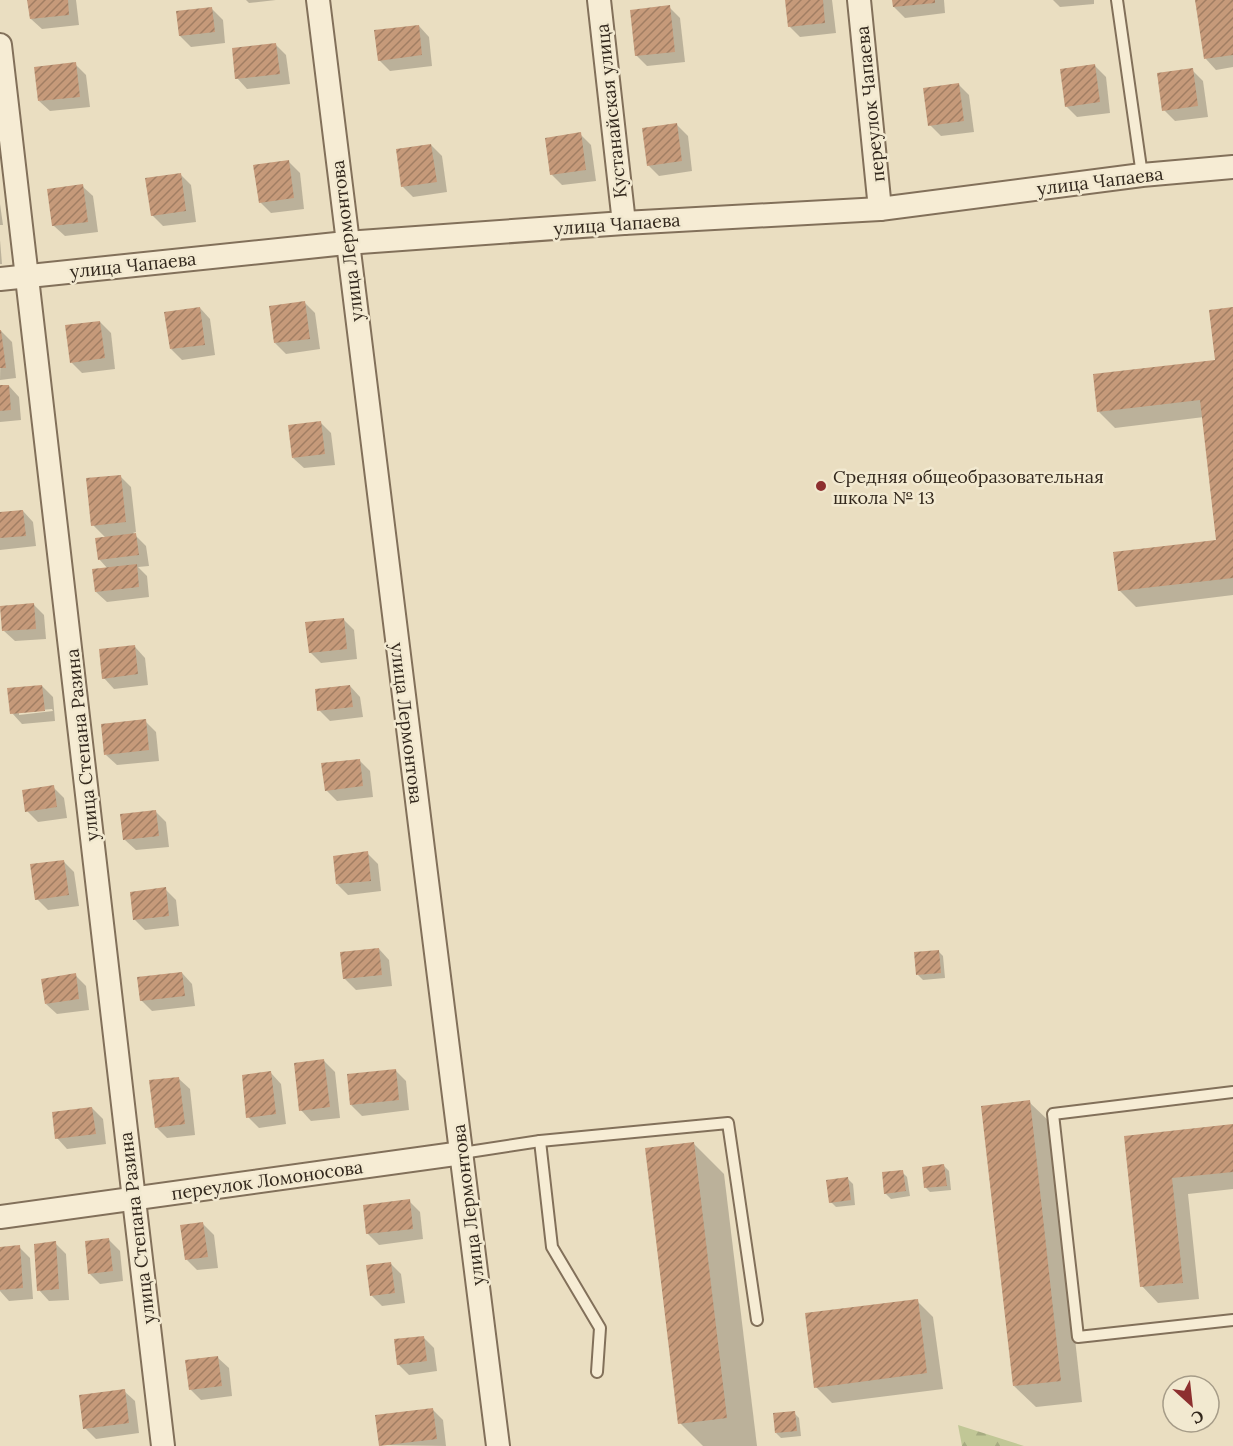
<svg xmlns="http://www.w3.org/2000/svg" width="1233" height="1446" viewBox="0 0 1233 1446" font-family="Lora,serif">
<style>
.forest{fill:url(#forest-firs)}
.shadow{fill:#0003;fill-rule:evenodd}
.building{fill:url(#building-hatch)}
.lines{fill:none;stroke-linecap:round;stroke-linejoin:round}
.service-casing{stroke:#82705a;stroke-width:14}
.minor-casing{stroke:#82705a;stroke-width:26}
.service{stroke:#f6ecd4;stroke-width:10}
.minor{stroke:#f6ecd4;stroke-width:22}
.poi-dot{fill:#8d2f2f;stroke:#f2e9d0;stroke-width:2}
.labels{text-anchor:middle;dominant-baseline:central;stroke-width:5;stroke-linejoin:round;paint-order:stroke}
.street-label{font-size:18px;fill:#33281d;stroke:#f2e9d0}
.poi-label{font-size:18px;fill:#33281d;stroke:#f2e9d0;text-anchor:start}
</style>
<defs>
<pattern id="forest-firs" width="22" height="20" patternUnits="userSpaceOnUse" patternTransform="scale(1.5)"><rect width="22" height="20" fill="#c1c796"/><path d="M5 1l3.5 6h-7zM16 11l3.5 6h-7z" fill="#a6ab81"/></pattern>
<pattern id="building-hatch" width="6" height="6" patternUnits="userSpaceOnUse" patternTransform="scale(1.5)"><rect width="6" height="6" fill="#c69a7a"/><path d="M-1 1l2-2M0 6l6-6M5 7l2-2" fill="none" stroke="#a17e63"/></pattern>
</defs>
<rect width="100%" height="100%" fill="#eadec1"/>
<!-- forest -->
<polygon class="forest" points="958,1425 1024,1446 962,1446"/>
<!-- shadow -->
<g class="shadow">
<polygon points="29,0 76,0 79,25 42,29 31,19"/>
<polygon points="246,0 276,0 249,3"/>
<polygon points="786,0 832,0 836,33 800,37 789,26"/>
<polygon points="894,0 944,0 945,13 905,18 894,7"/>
<polygon points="1053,0 1094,0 1094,4 1060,7"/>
<polygon points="1197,0 1233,0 1233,67 1216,70 1206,59"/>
<polygon points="669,7 680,18 685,62 647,66 636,55"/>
<polygon points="212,9 223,20 225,43 191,47 180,36"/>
<polygon points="419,26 429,37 432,66 390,71 379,60"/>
<polygon points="276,45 286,55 290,84 247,89 237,78"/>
<polygon points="75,64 86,75 90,107 50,111 39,101"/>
<polygon points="1095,66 1106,77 1110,113 1077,117 1066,106"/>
<polygon points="1192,70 1203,81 1208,117 1175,121 1164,110"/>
<polygon points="959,85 969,95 974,132 941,136 930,125"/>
<polygon points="677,125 688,136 692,171 659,176 648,165"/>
<polygon points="580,134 591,145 596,181 562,185 551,174"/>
<polygon points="431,145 442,156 447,192 413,197 402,186"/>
<polygon points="289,162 300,173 304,209 271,213 260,202"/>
<polygon points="181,175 191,185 196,222 163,226 152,215"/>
<polygon points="82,186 93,196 98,232 65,236 54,226"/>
<polygon points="0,204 3,225 0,225"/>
<polygon points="0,240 2,264 0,264"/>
<polygon points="304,302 315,313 320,349 286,354 275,343"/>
<polygon points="200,308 210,319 215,355 182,360 171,349"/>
<polygon points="1233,308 1233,595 1136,607 1119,590 1218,541 1204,417 1115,428 1099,412 1216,361"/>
<polygon points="100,322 111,333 115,369 82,373 71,362"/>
<polygon points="1,331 12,342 16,378 0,380"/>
<polygon points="9,386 19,397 21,420 0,422 0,387"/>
<polygon points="320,422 331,433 335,465 304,468 293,458"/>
<polygon points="120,476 131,487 136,532 133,533 146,546 149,566 138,567 147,576 149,597 107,602 96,592 108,569 99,559 106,538 93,525"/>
<polygon points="23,511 33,522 36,546 0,550 0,513"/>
<polygon points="34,605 44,615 46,639 15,641 4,631"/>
<polygon points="343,619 354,630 357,659 321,663 310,652"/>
<polygon points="135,647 145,658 148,685 114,689 104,678"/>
<path d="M 42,686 L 53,697 L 55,721 L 22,724 L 12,713 ZM 52,709 L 53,711 L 19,715 L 19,712 Z"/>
<polygon points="350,686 360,697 363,717 330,721 319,710"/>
<polygon points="145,721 156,732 159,761 117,765 106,755"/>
<polygon points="359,760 370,771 373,797 337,801 326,790"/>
<polygon points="53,787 64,798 67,818 38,822 27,811"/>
<polygon points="156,812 166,822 169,847 136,850 125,840"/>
<polygon points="367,853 378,864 381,891 348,895 337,884"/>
<polygon points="63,861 74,872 79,906 48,910 37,899"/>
<polygon points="165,889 176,900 179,926 145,930 134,919"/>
<polygon points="379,949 389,960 392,986 356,990 345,979"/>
<polygon points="938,951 943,956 945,978 923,980 918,975"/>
<polygon points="182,973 192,984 195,1006 152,1011 141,1000"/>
<polygon points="75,975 86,986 89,1010 57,1014 46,1004"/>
<polygon points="324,1061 335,1072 340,1118 311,1121 301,1110"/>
<polygon points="395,1070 406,1081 409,1110 362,1116 351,1105"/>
<polygon points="271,1073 281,1084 286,1124 259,1128 248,1117"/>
<polygon points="179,1079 190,1089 195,1135 167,1138 156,1127"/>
<polygon points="1029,1102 1051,1123 1082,1402 1036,1407 1014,1386"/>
<polygon points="92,1108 103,1119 106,1144 67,1149 57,1138"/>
<polygon points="1233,1126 1233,1189 1188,1194 1199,1299 1158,1303 1142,1286 1126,1137"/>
<polygon points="693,1143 724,1174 757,1446 703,1446 680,1423"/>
<polygon points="944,1166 949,1171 951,1190 930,1192 925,1187"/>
<polygon points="902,1172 907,1177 910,1196 891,1199 886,1194"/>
<polygon points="848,1179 853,1184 855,1205 836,1207 831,1202"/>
<polygon points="409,1201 420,1212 423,1239 379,1245 368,1234"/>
<polygon points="203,1224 214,1235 218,1268 197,1270 186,1259"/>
<polygon points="109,1240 120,1251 123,1281 100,1284 89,1273"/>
<polygon points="55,1243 66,1254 69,1300 49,1301 39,1290"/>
<polygon points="19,1247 30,1258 33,1299 9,1301 0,1291 0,1249"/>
<polygon points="391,1264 401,1274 405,1303 382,1306 371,1295"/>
<polygon points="917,1301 933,1317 943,1389 832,1403 816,1387"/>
<polygon points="423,1337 434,1348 437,1371 409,1375 398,1364"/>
<polygon points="218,1358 229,1368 232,1396 201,1400 190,1389"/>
<polygon points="124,1391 135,1401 139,1433 96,1439 85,1428"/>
<polygon points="432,1409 443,1420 446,1446 380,1445"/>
<polygon points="794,1413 799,1418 801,1436 781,1438 776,1433"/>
</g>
<!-- building -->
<g class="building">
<polygon points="27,0 68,0 69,15 30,19"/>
<polygon points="785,0 823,0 825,23 788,27"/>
<polygon points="892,0 935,0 935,3 893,7"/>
<polygon points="1195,0 1233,0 1233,55 1204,59"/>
<polygon points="670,5 675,52 635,56 630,10"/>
<polygon points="212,7 215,32 179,36 176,11"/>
<polygon points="419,25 422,55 378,61 374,30"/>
<polygon points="276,43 280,74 235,79 232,48"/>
<polygon points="76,62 80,97 38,101 34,67"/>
<polygon points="1095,64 1100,102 1065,107 1060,69"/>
<polygon points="1193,68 1198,106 1162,111 1157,73"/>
<polygon points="959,83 964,121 928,126 923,88"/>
<polygon points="677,123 682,161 647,166 642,128"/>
<polygon points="581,132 586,170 550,175 545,138"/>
<polygon points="431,144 437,182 401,187 396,149"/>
<polygon points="289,160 294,198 259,203 253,165"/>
<polygon points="181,173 186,211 151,216 145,178"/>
<polygon points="83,184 88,222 52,226 47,189"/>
<polygon points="305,301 310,339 274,343 269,306"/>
<polygon points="200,307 205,345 170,349 164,312"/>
<polygon points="1233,307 1233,578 1118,591 1113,552 1216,540 1200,400 1097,412 1093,374 1215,360 1209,310"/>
<polygon points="100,321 105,358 70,363 65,325"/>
<polygon points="0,330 1,330 6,368 0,368"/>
<polygon points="0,385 9,385 11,410 0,411"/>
<polygon points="321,421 325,454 292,458 288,425"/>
<polygon points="121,475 126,522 91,526 86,478"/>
<polygon points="23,510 26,536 0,538 0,512"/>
<polygon points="136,533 139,555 98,560 95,538"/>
<polygon points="137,564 139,587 95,592 92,569"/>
<polygon points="34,603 36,629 2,631 0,606"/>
<polygon points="344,618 347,649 309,653 305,622"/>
<polygon points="135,645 138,674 102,679 99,649"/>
<polygon points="42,685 45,711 10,714 7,688"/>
<polygon points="350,685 353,707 317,711 315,689"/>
<polygon points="146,719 149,750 104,755 101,724"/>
<polygon points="360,759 363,786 325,791 321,763"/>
<polygon points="54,785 57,807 25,812 22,790"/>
<polygon points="156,810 159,836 123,840 120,814"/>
<polygon points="368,851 371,881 336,884 333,856"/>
<polygon points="64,860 69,895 35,900 30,864"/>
<polygon points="166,887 169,916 133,920 130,892"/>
<polygon points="379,948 382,975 343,979 340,952"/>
<polygon points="939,950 941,973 916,975 914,952"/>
<polygon points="182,972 185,996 140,1001 137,977"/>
<polygon points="76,973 79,999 45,1004 41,979"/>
<polygon points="324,1059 330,1107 299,1111 294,1063"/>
<polygon points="396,1069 399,1100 350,1105 347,1074"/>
<polygon points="271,1071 276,1114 246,1118 242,1075"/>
<polygon points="179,1077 185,1124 155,1128 149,1080"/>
<polygon points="1030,1100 1061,1381 1013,1386 981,1106"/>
<polygon points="92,1107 96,1134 55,1139 52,1112"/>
<polygon points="1233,1124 1233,1172 1172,1178 1183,1283 1140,1287 1124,1136"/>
<polygon points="694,1142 727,1418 678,1424 645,1148"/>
<polygon points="944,1164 947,1186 924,1188 922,1167"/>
<polygon points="903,1170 906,1191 884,1194 882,1172"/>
<polygon points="848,1177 851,1200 829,1203 826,1180"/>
<polygon points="410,1199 413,1229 366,1234 363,1205"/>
<polygon points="203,1222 208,1257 185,1260 180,1225"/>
<polygon points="109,1238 113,1271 88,1274 85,1241"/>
<polygon points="56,1241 59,1289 37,1291 34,1244"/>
<polygon points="20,1245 23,1288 0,1290 0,1247"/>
<polygon points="391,1262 395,1293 370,1296 366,1265"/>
<polygon points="918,1299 927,1373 814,1388 805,1313"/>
<polygon points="424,1336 427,1361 397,1365 394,1339"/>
<polygon points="218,1356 222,1386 189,1390 185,1360"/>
<polygon points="125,1389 129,1423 83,1429 79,1395"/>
<polygon points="433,1408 437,1439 379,1446 375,1415"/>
<polygon points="795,1411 797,1431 775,1433 773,1413"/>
</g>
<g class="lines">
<defs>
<g id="service">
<polyline points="1117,0 1142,175"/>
<polyline points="1233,1092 1053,1114 1078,1337 1233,1320"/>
<polyline points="540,1141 552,1247 600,1328 597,1372"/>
<polyline points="462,1153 540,1141 728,1123 757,1320"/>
</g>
<g id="minor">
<path d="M 318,0 C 374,482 439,964 498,1446"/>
<polyline points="599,0 624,223"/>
<polyline points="859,0 880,209"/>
<path d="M 0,45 C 58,511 107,979 163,1446"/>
<polyline points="0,279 346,243 624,223 880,209 1142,175 1233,167"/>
<polyline points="0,1217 462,1153"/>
</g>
</defs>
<!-- service casing -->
<use href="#service" class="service-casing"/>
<!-- minor casing -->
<use href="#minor" class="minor-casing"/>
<!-- service -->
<use href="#service" class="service"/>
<!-- minor -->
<use href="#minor" class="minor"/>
</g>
<!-- markers -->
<circle class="poi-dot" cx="821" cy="486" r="6"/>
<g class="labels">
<!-- street labels -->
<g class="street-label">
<text transform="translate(870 104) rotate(-96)">переулок Чапаева</text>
<text transform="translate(611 111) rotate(-96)">Кустанайская улица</text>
<text transform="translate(1100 181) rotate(-7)">улица Чапаева</text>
<text transform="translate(617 224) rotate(-4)">улица Чапаева</text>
<text transform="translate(347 241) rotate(-97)">улица Лермонтова</text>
<text transform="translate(133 265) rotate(-6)">улица Чапаева</text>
<text transform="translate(407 723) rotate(83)">улица Лермонтова</text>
<text transform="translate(82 745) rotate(-96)">улица Степана Разина</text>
<text transform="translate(267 1180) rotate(-8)">переулок Ломоносова</text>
<text transform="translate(468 1205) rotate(-97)">улица Лермонтова</text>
<text transform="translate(137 1228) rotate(-97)">улица Степана Разина</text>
</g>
<!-- poi labels -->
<g class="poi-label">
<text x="833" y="476">Средняя общеобразовательная<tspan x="833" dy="21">школа № 13</tspan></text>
</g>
</g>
<!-- north arrow -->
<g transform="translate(1191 1404) rotate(153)"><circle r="28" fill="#f2e9d0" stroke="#a69c88" stroke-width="1.5"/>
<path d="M0-4.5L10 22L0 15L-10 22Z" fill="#8d2f2f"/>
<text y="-9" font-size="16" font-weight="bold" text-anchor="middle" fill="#33281d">С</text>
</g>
</svg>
